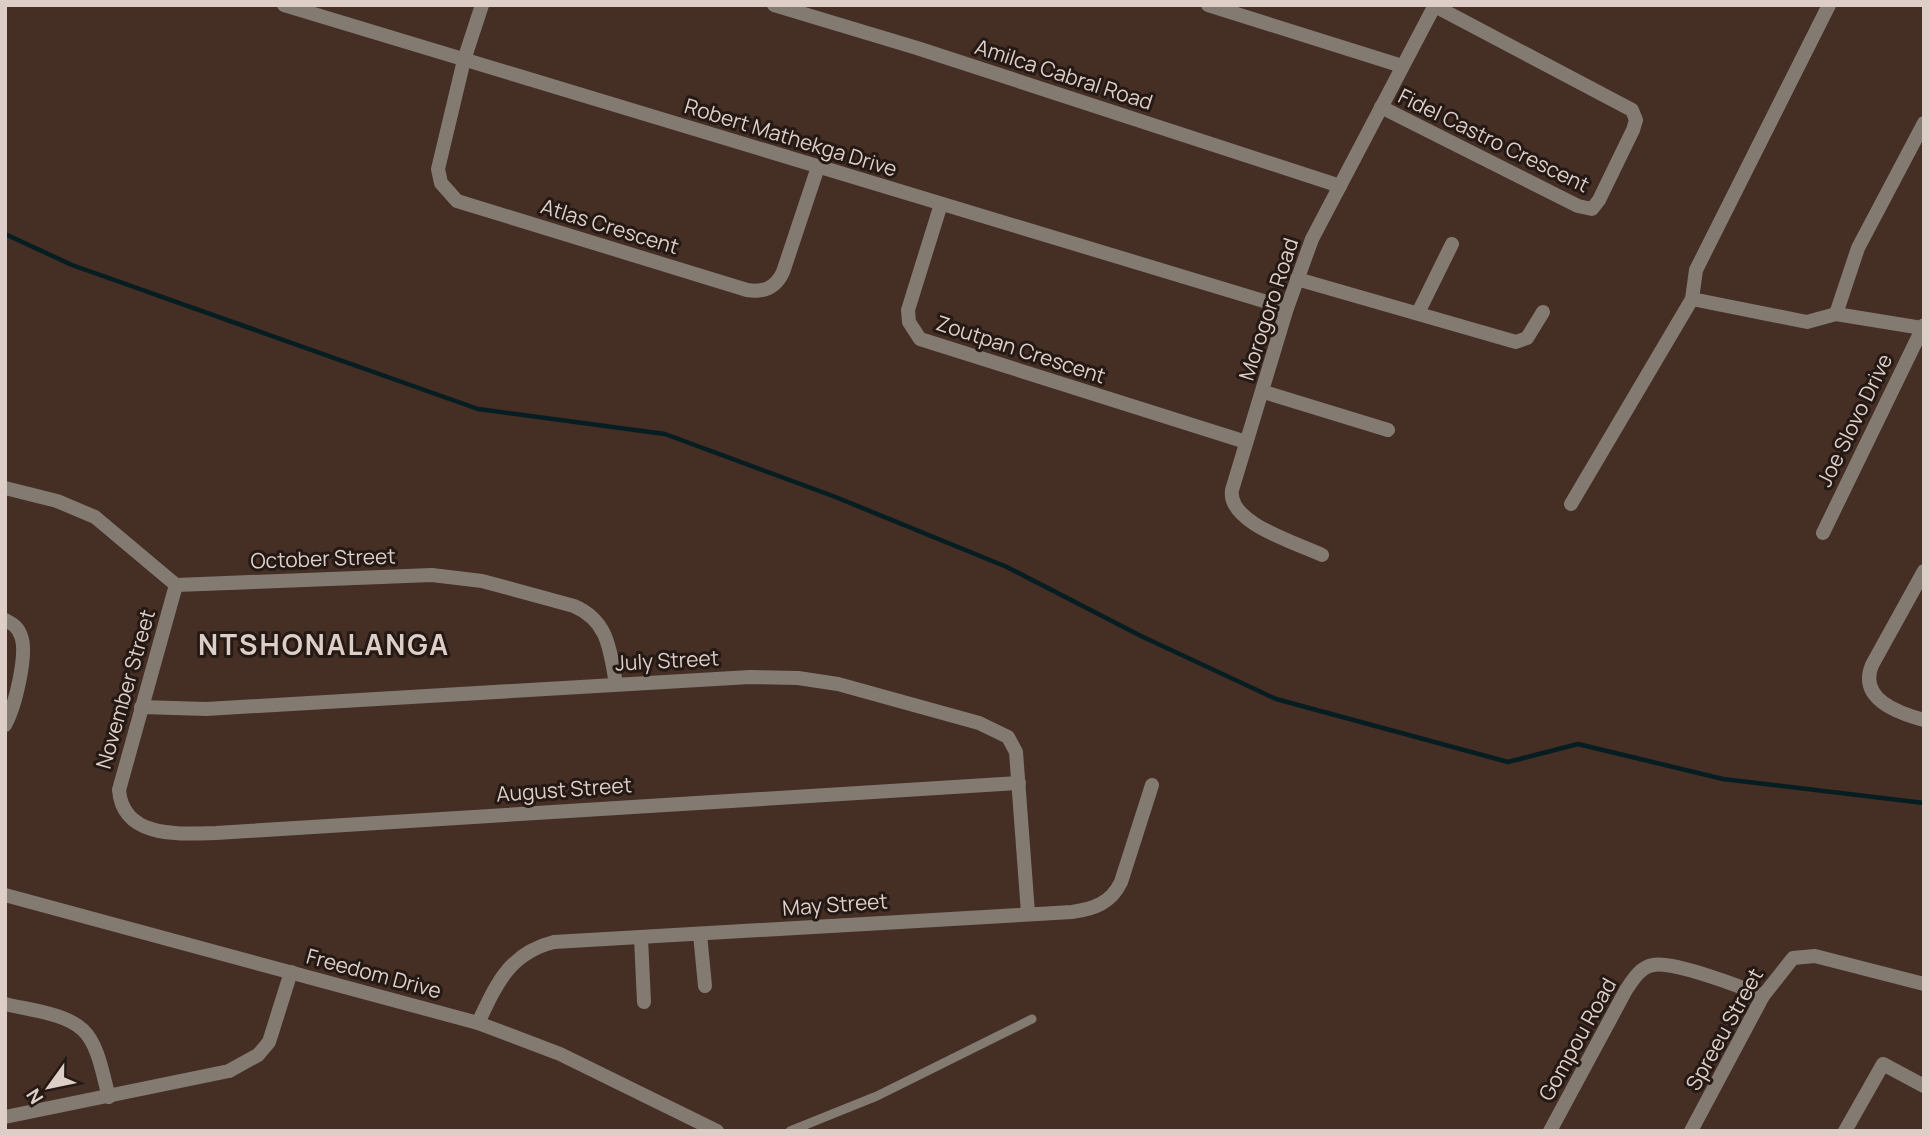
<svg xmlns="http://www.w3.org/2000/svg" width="1929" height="1136" viewBox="0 0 1929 1136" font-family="Manrope,sans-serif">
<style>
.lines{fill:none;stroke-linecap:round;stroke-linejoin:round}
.stream{stroke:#061d22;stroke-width:4.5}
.service{stroke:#837b72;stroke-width:9}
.minor{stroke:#837b72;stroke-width:14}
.tertiary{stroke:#837b72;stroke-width:14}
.labels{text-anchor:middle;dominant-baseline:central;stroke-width:6;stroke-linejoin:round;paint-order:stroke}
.street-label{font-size:21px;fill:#decec8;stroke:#241914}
.district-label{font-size:28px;font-weight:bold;letter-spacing:2px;fill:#decec8;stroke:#241914}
</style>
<rect width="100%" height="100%" fill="#452e24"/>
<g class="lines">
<!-- stream -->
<polyline class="stream" points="5,234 72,265 478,409 665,434 833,496 1007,567 1141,636 1276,699 1508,762 1578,744 1723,779 1924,803"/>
<!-- service -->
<polyline class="service" points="790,1131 877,1096 1032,1019"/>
<!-- minor -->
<g class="minor">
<polyline points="284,5 1287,308"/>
<path d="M 482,5 L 464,60 L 438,169 L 441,183 L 457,201 L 747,290 C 765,293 776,287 783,272 L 818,167"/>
<polyline points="774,5 917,48 1340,186"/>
<polyline points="1208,5 1402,66"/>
<polyline points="1381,107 1578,206 1592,209 1599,200 1633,130 1636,120 1632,110 1435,6"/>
<polyline points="941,204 908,310 909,322 920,339 1246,442"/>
<polyline points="1297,279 1516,342 1527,338 1543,312"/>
<polyline points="1692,299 1807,322 1836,314"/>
<polyline points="1418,313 1452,244"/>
<polyline points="1922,328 1836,314 1858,248 1924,123"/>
<polyline points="1264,392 1388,430"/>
<path d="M 5,488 L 57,501 L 95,517 L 176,585 L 432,575 L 482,581 L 574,606 C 609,621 610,651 616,684"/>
<polyline points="1571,504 1692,299 1696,270 1829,5"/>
<polyline points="1823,533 1924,325"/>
<path d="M 1322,555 C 1297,543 1227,523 1232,490 L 1287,308 L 1312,239 L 1435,5"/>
<path d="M 1924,571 L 1872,665 C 1858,699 1898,713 1924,720"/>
<path d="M 176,585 L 119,790 C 123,839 180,834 216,833 L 1019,783"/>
<path d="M 5,620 C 13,624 18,627 21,636 C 28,654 15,707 5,725"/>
<polyline points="141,707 206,709 750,677 798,678 838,684 979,723 1008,737 1016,752 1028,913"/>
<polyline points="700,934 705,986"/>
<polyline points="641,938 644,1002"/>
<path d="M 5,1004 C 29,1010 65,1013 83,1030 C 99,1045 103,1077 109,1097"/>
<path d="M 478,1023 C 496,985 509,953 554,942 L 1072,912 C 1094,909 1111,903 1121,882 L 1152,785"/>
<polyline points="5,1117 229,1071 258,1055 269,1042 291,972"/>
<path d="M 1550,1131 L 1626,990 C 1632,981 1640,967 1653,965 C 1674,961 1742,987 1763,996"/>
<polyline points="1691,1131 1763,996 1793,958 1815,956 1924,984"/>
<polyline points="1845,1131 1883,1064 1924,1086"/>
</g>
<!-- tertiary -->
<polyline class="tertiary" points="5,895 478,1023 560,1054 717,1131"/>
</g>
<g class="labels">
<!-- street labels -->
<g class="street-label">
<text transform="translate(1064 74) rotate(18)">Amilca Cabral Road</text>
<text transform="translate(791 137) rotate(17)">Robert Mathekga Drive</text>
<text transform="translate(1494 140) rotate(26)">Fidel Castro Crescent</text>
<text transform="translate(610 226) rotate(17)">Atlas Crescent</text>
<text transform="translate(1268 309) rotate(-72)">Morogoro Road</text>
<text transform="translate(1021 349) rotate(18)">Zoutpan Crescent</text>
<text transform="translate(1854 420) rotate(-64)">Joe Slovo Drive</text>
<text transform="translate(323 558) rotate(-2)">October Street</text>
<text transform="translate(667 660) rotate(-3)">July Street</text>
<text transform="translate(125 689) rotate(-74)">November Street</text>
<text transform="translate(564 789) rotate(-4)">August Street</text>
<text transform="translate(835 904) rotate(-4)">May Street</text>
<text transform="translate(374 973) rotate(15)">Freedom Drive</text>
<text transform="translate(1724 1029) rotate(-61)">Spreeu Street</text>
<text transform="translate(1577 1039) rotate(-61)">Gompou Road</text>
</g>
<!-- district labels -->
<g class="district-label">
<text x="324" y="644">NTSHONALANGA</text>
</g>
</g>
<!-- border -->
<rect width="1929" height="1136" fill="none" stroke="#decec8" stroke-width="14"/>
<!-- north arrow -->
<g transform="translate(49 1087) rotate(237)" stroke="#241914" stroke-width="5" paint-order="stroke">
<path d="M0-5L12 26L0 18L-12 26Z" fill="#decec8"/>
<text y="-10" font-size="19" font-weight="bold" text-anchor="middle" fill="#decec8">N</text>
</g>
</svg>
